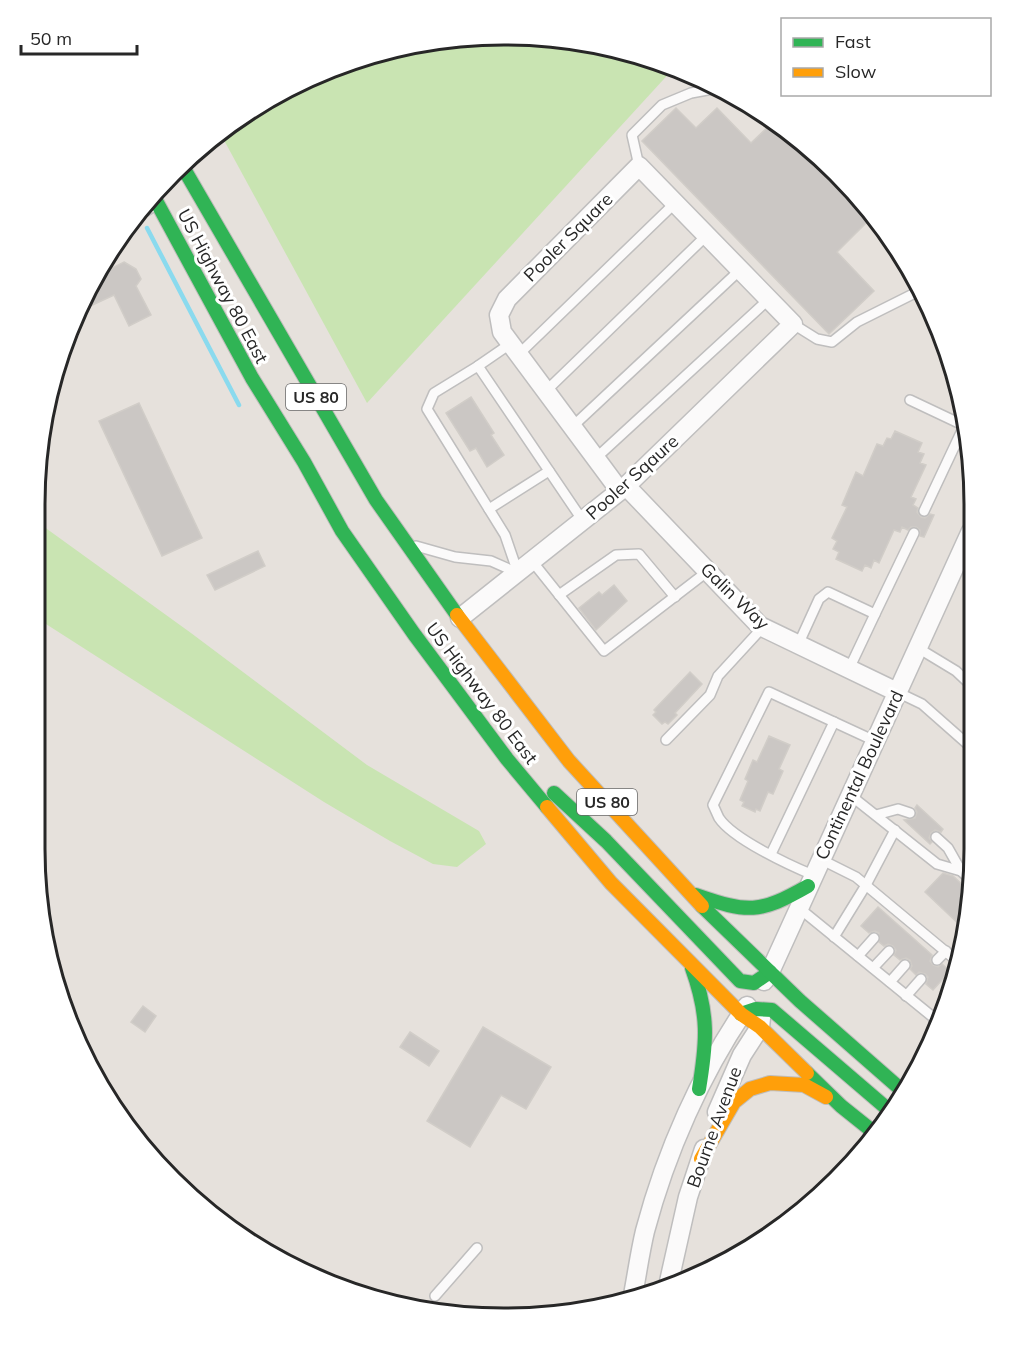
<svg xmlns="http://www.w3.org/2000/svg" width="1009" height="1353" viewBox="0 0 1009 1353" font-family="Mulish,sans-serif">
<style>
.green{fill:#c9e4b2}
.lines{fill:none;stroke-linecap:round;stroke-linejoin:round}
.stream{stroke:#8adaee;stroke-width:4.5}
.building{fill:#cbc7c4;stroke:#d1cdc8;stroke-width:1.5}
.lane-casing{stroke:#bfbebe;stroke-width:12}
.street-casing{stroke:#bfbebe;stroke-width:21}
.fast-casing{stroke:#bfbdbb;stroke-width:16}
.slow-casing{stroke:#bfbdbb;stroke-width:16}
.lane{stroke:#fbfafa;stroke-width:9}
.street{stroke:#fbfafa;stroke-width:18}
.fast{stroke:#30b455;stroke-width:14}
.slow{stroke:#ff9f0a;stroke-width:14}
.labels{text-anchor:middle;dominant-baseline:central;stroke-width:6;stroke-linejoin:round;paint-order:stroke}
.shield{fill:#fff;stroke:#686868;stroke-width:1.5}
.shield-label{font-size:16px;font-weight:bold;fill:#272727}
.street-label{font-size:18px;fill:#272727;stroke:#fff}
.rim{fill:none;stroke:#272727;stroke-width:3}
</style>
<rect width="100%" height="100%" fill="#e6e1dc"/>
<!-- green -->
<g class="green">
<polygon points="474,35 566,39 656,60 674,68 367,403 219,131 297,83 383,50"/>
<polygon points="35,518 47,529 191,633 367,765 479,831 486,844 457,867 433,864 390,841 324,802 35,617"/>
</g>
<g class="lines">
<!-- stream -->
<polyline class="stream" points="147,228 239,405"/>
</g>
<!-- building -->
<g class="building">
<polygon points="676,108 696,128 717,108 751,143 773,122 815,151 874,215 837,252 874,291 829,334 642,141"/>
<polygon points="124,262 136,269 141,279 136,286 151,315 129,326 114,295 84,309 100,274"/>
<polygon points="471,397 494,433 491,435 504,455 487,467 476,448 470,451 446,413"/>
<polygon points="139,403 202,538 162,556 99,421"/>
<polygon points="895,431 922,443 918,452 924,454 920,463 926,465 911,497 916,499 913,505 918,508 917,512 921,517 925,518 930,514 934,515 924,537 920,536 920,530 916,527 911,527 908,530 902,527 900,532 894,530 879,563 874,560 871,568 865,565 862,571 836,559 839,552 833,549 837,541 832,538 847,507 842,505 856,472 863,476 877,444 883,446 887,438 891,439"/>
<polygon points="258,551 265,566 215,590 207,575"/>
<polygon points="614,585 627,601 596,630 579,608 599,592 602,595"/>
<polygon points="690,672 702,684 675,713 677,715 668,724 665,722 662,724 653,715 656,712 654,710"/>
<polygon points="769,736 790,745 779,769 783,771 773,794 768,792 760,811 756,809 755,812 742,806 744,802 740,800 748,781 745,779 753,760 757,762"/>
<polygon points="917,805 943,829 941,832 935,830 931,833 929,838 932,842 930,844 904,820 915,818 917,812 915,808"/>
<polygon points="943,873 953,876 971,893 964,929 925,892"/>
<polygon points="878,907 932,955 930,961 933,965 938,967 942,964 950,971 933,990 926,984 928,977 925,974 919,972 916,975 910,969 912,966 910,960 906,958 900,960 894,955 896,950 893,946 888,944 884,946 879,942 879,933 875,931 869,933 861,926"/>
<polygon points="143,1006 156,1016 145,1032 131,1022"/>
<polygon points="483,1027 551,1067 526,1109 501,1095 470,1147 427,1121"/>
<polygon points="410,1032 439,1051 429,1066 400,1047"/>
</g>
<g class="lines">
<defs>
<g id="lane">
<polyline points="639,166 632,135 662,105 691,93 718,88"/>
<polyline points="141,214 156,205"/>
<polyline points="793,324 817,339 832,342 857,322 919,291"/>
<polyline points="518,355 675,203"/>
<polyline points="478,366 510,344"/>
<polyline points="546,391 707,235"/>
<polyline points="910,400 965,426"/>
<polyline points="572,427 740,270"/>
<polyline points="596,458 769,299"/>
<polyline points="489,509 549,471"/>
<polyline points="924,511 965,424"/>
<polyline points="416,546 455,557 491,561 518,573"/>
<polyline points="532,561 604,651 708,571"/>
<polyline points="518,573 505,535 427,409 434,393 478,366 583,521"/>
<polyline points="559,595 616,555 639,554 675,597"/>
<polyline points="875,614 914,533"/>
<polyline points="798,645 819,599 828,592 875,614 849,669"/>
<polyline points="918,648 956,671 972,686"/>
<polyline points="897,692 922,704 973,749"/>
<polyline points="666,740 710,695 718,676 763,627"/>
<polyline points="850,795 937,864 961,871 973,882"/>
<polyline points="876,815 898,809 910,813"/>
<polyline points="936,837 948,848 961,871"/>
<polyline points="771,854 834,722"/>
<polyline points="820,859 856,877 957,961"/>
<path d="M 813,875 C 789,865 733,839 719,818 C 717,814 715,809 713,805 L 769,692 L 875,741"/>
<polyline points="799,908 934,1018 934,1033"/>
<polyline points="834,937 866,885 895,830"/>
<polyline points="858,956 874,938"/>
<polyline points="937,960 946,951"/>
<polyline points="873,968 889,951"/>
<polyline points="890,982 905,965"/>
<polyline points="906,996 921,979"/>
<polyline points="938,1019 934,1018 948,1003"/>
<polyline points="924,1056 930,1042"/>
<polyline points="435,1296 477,1248"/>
</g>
<g id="street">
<polyline points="626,486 760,626 897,692"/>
<polyline points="460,618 626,486 793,324 639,166 507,299 499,315 502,332 620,491"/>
<polyline points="764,981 770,972 971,531"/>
<polyline points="717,1112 742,1055 760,1027 761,1018"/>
<polyline points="668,1286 688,1197 704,1149"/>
<path d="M 633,1295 C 637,1274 640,1252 645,1231 C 666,1152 701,1073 747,1006"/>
</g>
<g id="fast">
<polyline points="184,169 376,500 457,615"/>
<polyline points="155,199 252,378 304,462 342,531 414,634 507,759 547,807"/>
<polyline points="554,793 606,841 740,981 754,983 770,972"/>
<path d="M 696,895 C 748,913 759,914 808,886"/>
<polyline points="702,906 800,1001 905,1093"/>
<path d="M 692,968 C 709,1015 707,1041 699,1089"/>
<polyline points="741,1014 756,1009 772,1010 891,1112"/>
<polyline points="807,1073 841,1106 876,1134"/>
</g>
<g id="slow">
<polyline points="457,615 569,761 702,906"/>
<polyline points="547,807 611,883 741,1014 760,1027 807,1073"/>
<polyline points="701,1159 734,1102 750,1089 770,1083 804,1085 826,1097"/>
</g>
</defs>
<!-- lane casing -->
<use href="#lane" class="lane-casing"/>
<!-- street casing -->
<use href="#street" class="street-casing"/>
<!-- fast casing -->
<use href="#fast" class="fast-casing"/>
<!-- slow casing -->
<use href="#slow" class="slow-casing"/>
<!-- lane -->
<use href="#lane" class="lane"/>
<!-- street -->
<use href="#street" class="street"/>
<!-- fast -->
<use href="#fast" class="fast"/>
<!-- slow -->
<use href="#slow" class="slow"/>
</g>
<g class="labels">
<!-- shield labels -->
<g class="shield">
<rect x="286" y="384" width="60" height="26" rx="4.5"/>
<rect x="577" y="789" width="60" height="26" rx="4.5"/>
</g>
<g class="shield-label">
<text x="316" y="397">US 80</text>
<text x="607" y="802">US 80</text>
</g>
<!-- street labels -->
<g class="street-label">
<text transform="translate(568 237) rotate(-45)">Pooler Square</text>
<text transform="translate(223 286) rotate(62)">US Highway 80 East</text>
<text transform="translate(632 477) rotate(-42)">Pooler Sqaure</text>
<text transform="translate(735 596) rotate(44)">Galin Way</text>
<text transform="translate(482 693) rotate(53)">US Highway 80 East</text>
<text transform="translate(859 775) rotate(-65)">Continental Boulevard</text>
<text transform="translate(714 1127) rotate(-70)">Bourne Avenue</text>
</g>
</g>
<!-- crop -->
<path d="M0 0H1009V1353H0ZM504 45H505A459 459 0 0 1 964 504V849A459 459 0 0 1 505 1308H504A459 459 0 0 1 45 849V504A459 459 0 0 1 504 45Z" fill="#fff" fill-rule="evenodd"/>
<path class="rim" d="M504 45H505A459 459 0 0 1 964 504V849A459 459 0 0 1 505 1308H504A459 459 0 0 1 45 849V504A459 459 0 0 1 504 45Z"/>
<!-- legend -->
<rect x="781" y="18" width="210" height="78" fill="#ffffff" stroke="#a9a9a9" stroke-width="1.5"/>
<rect x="793" y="38" width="30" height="9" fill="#30b455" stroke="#a9a9a9" stroke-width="1.5"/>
<text x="835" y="48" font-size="18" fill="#272727">Fast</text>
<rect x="793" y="68" width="30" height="9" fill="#ff9f0a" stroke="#a9a9a9" stroke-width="1.5"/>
<text x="835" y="78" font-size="18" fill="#272727">Slow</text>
<!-- scale -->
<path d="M21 45v9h116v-9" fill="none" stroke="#272727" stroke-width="3"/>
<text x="30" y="45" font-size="18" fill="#272727" stroke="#ffffff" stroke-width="4.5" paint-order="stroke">50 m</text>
</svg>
